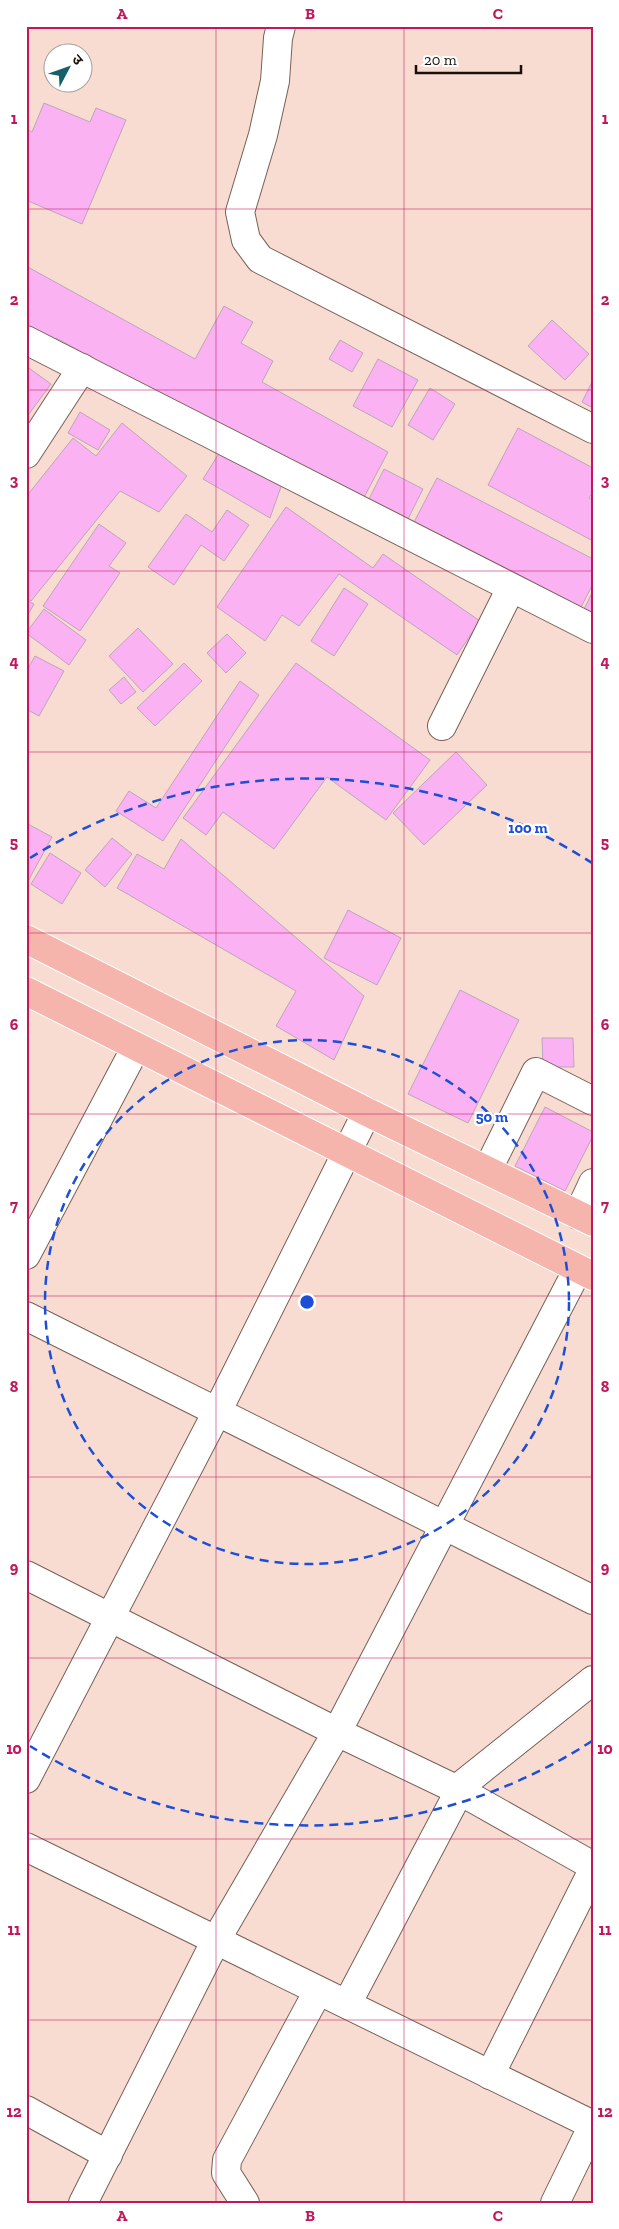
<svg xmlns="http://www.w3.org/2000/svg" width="619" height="2229" viewBox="0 0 619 2229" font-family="'Zilla Slab','Noto Sans Devanagari',serif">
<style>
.building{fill:#fab2f3;stroke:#bca6b9}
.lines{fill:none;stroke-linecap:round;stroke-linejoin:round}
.minor-casing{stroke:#796057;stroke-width:30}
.major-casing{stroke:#fff;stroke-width:30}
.minor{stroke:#fff;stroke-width:28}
.major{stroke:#f5b5ad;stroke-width:28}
.grid{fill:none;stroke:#c2185b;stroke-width:1;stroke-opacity:0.55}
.ring{fill:none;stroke:#1d4ed8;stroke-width:2.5;stroke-dasharray:9 6}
.centre{fill:#1d4ed8;stroke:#fff;stroke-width:2.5}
.ring-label{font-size:15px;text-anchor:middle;font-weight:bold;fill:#1d4ed8;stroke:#fff;stroke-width:4.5;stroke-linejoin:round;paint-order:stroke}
.neatline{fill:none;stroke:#c2185b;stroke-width:2}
.grid-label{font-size:16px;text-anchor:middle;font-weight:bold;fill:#c2185b}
</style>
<rect width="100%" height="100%" fill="#f9dcd1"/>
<!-- building -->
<g class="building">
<polygon points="44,103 90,122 96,108 126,120 82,224 26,200 26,129 32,132"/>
<polygon points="26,266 195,359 224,306 253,322 241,343 273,361 262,382 388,452 360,505 56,338 52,345 26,331"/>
<polygon points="552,320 589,354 565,380 528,346"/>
<polygon points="340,340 363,353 352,372 329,359"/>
<polygon points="378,359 418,380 392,427 353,406"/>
<polygon points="26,366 51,384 26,418"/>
<polygon points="593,380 593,408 582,402"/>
<polygon points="430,388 455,404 433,440 408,425"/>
<polygon points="80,412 110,430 98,450 68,433"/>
<polygon points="122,423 187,476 159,512 120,491 31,601 26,598 26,497 73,438 96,456"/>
<polygon points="518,428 593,468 593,492 589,498 593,500 593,541 488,485"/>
<polygon points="223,447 282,484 270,518 203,479"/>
<polygon points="384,469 423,489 405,525 366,505"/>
<polygon points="437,478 593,559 593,584 579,611 413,524"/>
<polygon points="286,507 373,568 383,554 480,621 457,655 339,574 299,626 282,615 265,641 217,607"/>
<polygon points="227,510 249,525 224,561 201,545 174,585 148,567 186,514 212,532"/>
<polygon points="99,524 126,543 109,566 120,573 80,631 43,606"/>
<polygon points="344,588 368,604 334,656 311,641"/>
<polygon points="593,591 593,616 583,611"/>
<polygon points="26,600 34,604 26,618"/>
<polygon points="44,609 86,640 69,665 26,633"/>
<polygon points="138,628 173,664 143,692 109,656"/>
<polygon points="227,634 246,653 226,673 207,653"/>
<polygon points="35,656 64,671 39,716 26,709 26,672"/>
<polygon points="184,663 202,681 155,726 137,708"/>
<polygon points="296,663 430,760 386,820 327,777 274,849 223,812 206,835 183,818"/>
<polygon points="124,677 136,692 121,704 109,690"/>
<polygon points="240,681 259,695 163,841 116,811 129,791 156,808"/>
<polygon points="456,752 487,785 424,845 393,813"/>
<polygon points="26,823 52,837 26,885"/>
<polygon points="112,838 132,854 105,887 85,870"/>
<polygon points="181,839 364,996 334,1060 276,1026 296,991 117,888 137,854 164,869"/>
<polygon points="50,853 81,873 62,904 31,884"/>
<polygon points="348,910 401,938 377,985 324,958"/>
<polygon points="460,990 519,1020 468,1123 408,1094"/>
<polygon points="542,1038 573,1038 574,1067 543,1067"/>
<polygon points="545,1107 593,1132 593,1136 565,1191 515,1166"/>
</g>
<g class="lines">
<defs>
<g id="minor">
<polyline points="281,26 278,38 275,81 263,135 240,212 246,240 260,259 593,429"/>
<polyline points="26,340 593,629"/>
<polyline points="26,454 82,368"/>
<polyline points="442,726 511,588"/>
<polyline points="488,1169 536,1072 593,1101"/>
<polyline points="578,1215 593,1183"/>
<polyline points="26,1255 136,1047"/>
<polyline points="578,1269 337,1732 460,1791 593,1866"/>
<polyline points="26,1316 593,1600"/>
<polyline points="26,1575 337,1732 216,1940 83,2203"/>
<polyline points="26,1779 217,1412 367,1112"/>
<polyline points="26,1847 593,2125"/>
<polyline points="347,2004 463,1784 593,1680"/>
<polyline points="490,2075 593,1870"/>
<polyline points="26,2110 108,2155"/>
<polyline points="245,2203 226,2173 227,2160 318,1991"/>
<polyline points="555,2203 593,2125"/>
</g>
<g id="major">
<polyline points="26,939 367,1112 593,1222"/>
<polyline points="26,991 593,1276"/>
</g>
</defs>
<!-- minor casing -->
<use href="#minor" class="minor-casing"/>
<!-- major casing -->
<use href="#major" class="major-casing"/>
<!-- minor -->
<use href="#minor" class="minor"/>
<!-- major -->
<use href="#major" class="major"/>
</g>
<!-- grid -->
<path class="grid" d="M 216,26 L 216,2203M 404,26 L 404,2203M 26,209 L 593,209M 26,390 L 593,390M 26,571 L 593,571M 26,752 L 593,752M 26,933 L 593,933M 26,1114 L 593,1114M 26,1296 L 593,1296M 26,1477 L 593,1477M 26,1658 L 593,1658M 26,1839 L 593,1839M 26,2020 L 593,2020"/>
<!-- distance rings -->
<g class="ring">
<circle cx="307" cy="1302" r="262"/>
<path d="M592 1741A523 523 0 0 1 30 1746M30 858A523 523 0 0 1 592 863"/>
</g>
<circle cx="307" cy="1302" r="8" class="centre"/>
<g class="ring-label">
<text x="528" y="833">100 m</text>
<text x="492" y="1122">50 m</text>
</g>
<!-- border -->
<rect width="619" height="2229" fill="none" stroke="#ffffff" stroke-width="55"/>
<!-- north arrow -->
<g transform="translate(68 68) rotate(49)"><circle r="24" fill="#ffffff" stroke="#a39f9e"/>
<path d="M0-4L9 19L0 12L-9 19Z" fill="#14616c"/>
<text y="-8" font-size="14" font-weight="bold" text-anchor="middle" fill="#19100c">उ</text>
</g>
<!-- scale -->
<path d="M416 65v8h105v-8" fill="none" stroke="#19100c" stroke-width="2.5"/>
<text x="424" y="65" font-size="15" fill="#19100c" stroke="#ffffff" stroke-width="4" paint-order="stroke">20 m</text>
<rect x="28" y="28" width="564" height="2174" class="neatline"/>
<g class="grid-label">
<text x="122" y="19">A</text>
<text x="310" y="19">B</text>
<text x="498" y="19">C</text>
<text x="14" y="124">1</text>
<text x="605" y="124">1</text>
<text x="14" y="305">2</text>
<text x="605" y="305">2</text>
<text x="14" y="486">3</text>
<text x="605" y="486">3</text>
<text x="14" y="667">4</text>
<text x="605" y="667">4</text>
<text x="14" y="848">5</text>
<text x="605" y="848">5</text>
<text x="14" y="1030">6</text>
<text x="605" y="1030">6</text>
<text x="14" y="1211">7</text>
<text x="605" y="1211">7</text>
<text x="14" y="1392">8</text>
<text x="605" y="1392">8</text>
<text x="14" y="1573">9</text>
<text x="605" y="1573">9</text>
<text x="14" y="1754">10</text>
<text x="605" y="1754">10</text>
<text x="14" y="1935">11</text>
<text x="605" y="1935">11</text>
<text x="14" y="2117">12</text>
<text x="605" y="2117">12</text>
<text x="122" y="2221">A</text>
<text x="310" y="2221">B</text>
<text x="498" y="2221">C</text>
</g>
</svg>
